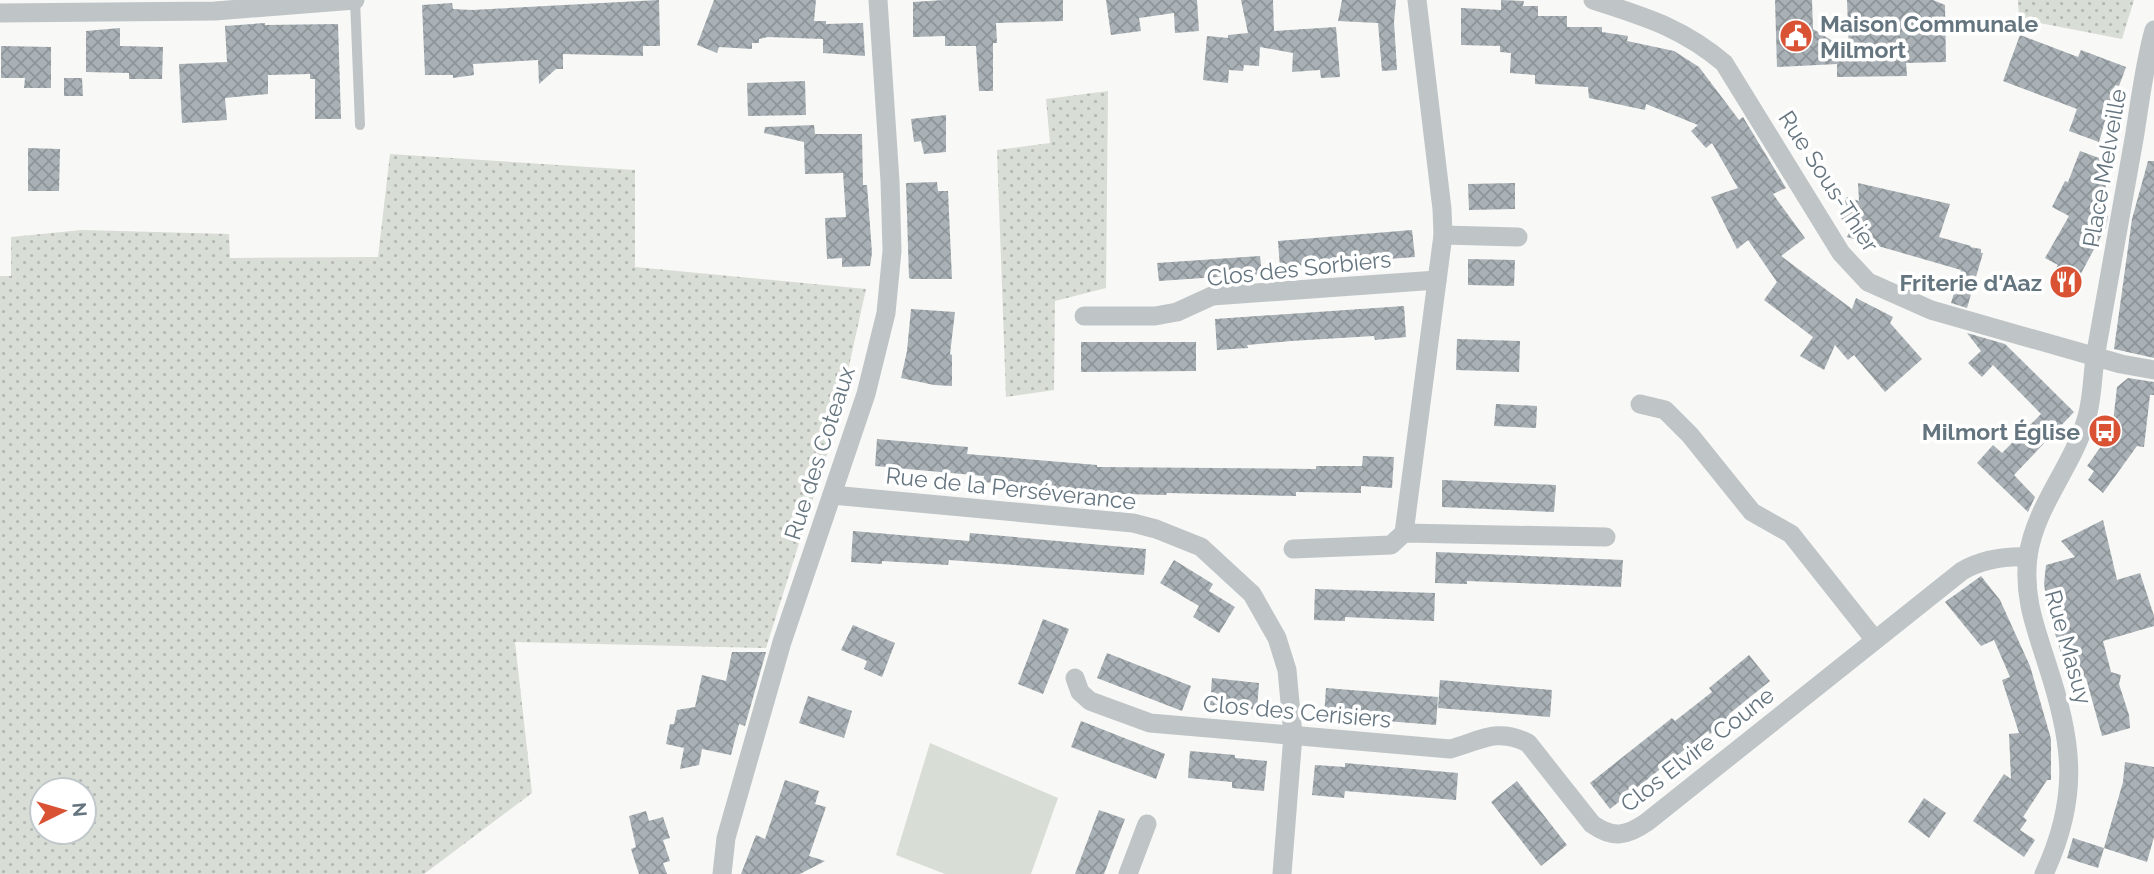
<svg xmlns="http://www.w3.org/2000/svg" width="2154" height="874" viewBox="0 0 2154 874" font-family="Raleway,sans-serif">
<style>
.grass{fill:url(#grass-dots);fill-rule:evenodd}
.park{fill:#d8ddd5}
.building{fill:url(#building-cross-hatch)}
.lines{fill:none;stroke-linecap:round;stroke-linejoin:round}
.lane{stroke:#bfc4c7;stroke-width:10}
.street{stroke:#bfc4c7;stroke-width:19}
.labels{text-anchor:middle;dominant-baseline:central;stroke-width:7;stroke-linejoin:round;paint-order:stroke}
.poi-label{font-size:23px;font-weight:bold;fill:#65757f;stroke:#fff;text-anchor:end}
.street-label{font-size:23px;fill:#65757f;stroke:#fff}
</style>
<defs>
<pattern id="grass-dots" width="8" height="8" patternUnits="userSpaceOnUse" patternTransform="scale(1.75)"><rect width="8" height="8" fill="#d8ddd5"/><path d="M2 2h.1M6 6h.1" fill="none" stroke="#b3b8b2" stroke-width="1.8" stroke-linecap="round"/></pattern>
<pattern id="building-cross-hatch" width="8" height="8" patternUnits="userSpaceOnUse" patternTransform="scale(1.75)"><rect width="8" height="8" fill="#a9b1b6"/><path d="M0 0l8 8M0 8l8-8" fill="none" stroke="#8d9599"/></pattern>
</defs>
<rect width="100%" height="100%" fill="#f8f8f6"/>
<!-- grass -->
<g class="grass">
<polygon points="2018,0 2134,0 2122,39 2019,19"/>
<polygon points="1108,91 1106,288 1055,301 1054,390 1006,397 997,150 1050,143 1046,99"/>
<path d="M 390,154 L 635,170 L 635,267 L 866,289 L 835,429 L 766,648 L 515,642 L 532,793 L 424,874 L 0,874 L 0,276 L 11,276 L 11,237 L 82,230 L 229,234 L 230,258 L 378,257 ZM 42,790 L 84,790 L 84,832 L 42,832 Z"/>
</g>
<!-- park -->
<polygon class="park" points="930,743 1058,798 1031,874 945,874 896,855"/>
<!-- building -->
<g class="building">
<polygon points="659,0 660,46 643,46 643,56 563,54 563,69 556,69 539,84 538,60 473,64 474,75 453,78 453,75 425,75 422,5 452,3 453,9 472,10"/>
<polygon points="714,0 816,0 814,21 826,21 826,24 863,23 865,56 823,53 823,39 768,37 759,39 759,43 752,43 752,49 719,47 717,53 697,45"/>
<polygon points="944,0 1063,0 1063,21 996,23 997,43 993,43 993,91 979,91 976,46 945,46 945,36 913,37 913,2"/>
<polygon points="1106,0 1197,0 1199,31 1175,33 1174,13 1139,18 1141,31 1111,35"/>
<polygon points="1241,0 1273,0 1274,31 1336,27 1340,77 1321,78 1320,70 1292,72 1293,53 1260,47 1259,66 1244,65 1243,71 1229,70 1228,83 1203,80 1207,36 1228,38 1228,35 1248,33"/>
<polygon points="1342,0 1396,0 1394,22 1397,70 1382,71 1378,23 1338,21"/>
<polygon points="1501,0 1524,1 1523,6 1538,6 1538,16 1567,16 1567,27 1602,27 1602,32 1628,36 1627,41 1674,51 1699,67 1739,120 1743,117 1786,188 1773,194 1805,238 1781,256 1852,309 1856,298 1893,317 1890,323 1922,359 1885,392 1854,355 1848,360 1835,345 1824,370 1800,356 1813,337 1764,300 1777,282 1748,240 1737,249 1711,197 1738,188 1712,143 1706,148 1691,131 1698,125 1646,104 1645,110 1589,98 1588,87 1535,84 1535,75 1510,73 1511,53 1500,52 1500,46 1461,45 1461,8 1501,10"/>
<polygon points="1775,0 1812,0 1813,29 1849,51 1847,0 1933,0 1945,5 1946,62 1906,63 1907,76 1837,77 1837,64 1777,67"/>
<polygon points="265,23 265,25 338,24 341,119 315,119 315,79 310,79 310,74 268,75 268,94 225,98 227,120 182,123 179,64 227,62 225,26"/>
<polygon points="120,28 120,46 163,47 162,79 129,79 129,73 86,72 86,31"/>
<polygon points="2020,35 2078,57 2081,50 2126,67 2119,86 2115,85 2099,142 2069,131 2077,109 2003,81"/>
<polygon points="1,46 51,47 51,88 24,88 25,78 1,78"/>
<polygon points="64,78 82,78 83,96 64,96"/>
<polygon points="805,81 806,115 748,116 747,83"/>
<polygon points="946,115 946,152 924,154 921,141 914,142 911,119"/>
<polygon points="814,125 815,134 862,134 863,185 867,185 872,253 870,266 842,267 842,258 827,259 825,218 846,217 843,173 805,174 804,142 764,133 765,127"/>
<polygon points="28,148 60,149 59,191 28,191"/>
<polygon points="2080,151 2110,162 2101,214 2108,216 2106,227 2071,292 2050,279 2058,265 2045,258 2069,216 2052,207 2065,181 2068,182"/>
<polygon points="2148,161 2154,161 2154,358 2114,349 2132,219"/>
<polygon points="937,182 938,191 948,191 952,279 912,279 909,278 906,183"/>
<polygon points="1515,183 1515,209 1469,210 1468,184"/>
<polygon points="1858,183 1950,204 1939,237 1971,246 1970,247 1981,249 1981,253 1983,253 1967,308 1951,303 1961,270 1847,237 1851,228 1838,216 1847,197 1859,201"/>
<polygon points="1412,230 1415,257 1280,267 1278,241"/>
<polygon points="1260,256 1262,274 1159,281 1157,263"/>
<polygon points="1468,259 1515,260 1514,286 1468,285"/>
<polygon points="1404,306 1406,337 1375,340 1374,336 1291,341 1247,345 1248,348 1217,350 1215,319"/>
<polygon points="911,309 955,312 950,354 952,355 952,386 934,385 901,378 907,351"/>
<polygon points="1967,333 2005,344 2074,412 2014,475 2035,497 2028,512 1977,463 1993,445 2002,453 2041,414 1993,365 1982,377 1968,363 1981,351"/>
<polygon points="1457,339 1520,341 1519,372 1456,370"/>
<polygon points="1081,342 1196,342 1196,371 1081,372"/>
<polygon points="2128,378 2154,382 2154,395 2150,395 2144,447 2137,446 2103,493 2088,480 2094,471 2087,466 2112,431 2117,387"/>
<polygon points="1496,404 1537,406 1536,428 1494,426"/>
<polygon points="877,439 968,447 967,454 1097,465 1097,467 1316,469 1316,466 1362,466 1363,456 1394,457 1392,488 1361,486 1361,493 1296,492 1296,496 1167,493 1166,495 1123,494 1029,486 983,482 984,476 875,466"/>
<polygon points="1442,480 1556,485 1554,512 1442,507"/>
<polygon points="2103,520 2117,580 2140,573 2154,616 2154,626 2103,641 2111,672 2121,675 2119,684 2129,715 2130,728 2102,736 2086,678 2083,679 2074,649 2061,653 2049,614 2044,584 2046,565 2075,557 2061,541"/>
<polygon points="853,531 969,541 970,533 1146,549 1144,575 949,560 948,565 882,561 882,564 851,562"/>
<polygon points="1436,552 1623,560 1621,587 1467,581 1467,584 1435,583"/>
<polygon points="1174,560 1213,584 1209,591 1235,607 1219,633 1193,617 1199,606 1160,583"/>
<polygon points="1981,576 2000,600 2030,666 2051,739 2051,780 2047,780 2023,817 2027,820 2020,830 2035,840 2024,857 1973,821 2004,774 2011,779 2009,734 2019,733 2002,680 2010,677 1994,640 1981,646 1945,602"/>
<polygon points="1315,589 1435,593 1434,621 1345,617 1345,621 1314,620"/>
<polygon points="1043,619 1069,629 1043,694 1018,684"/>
<polygon points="853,625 895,643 882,677 864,669 867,661 841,650"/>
<polygon points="732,652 766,652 745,726 739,724 731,755 702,749 699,765 680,769 684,748 666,744 670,724 674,724 677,710 695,707 702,675 726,681"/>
<polygon points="1107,653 1191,686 1182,711 1097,678"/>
<polygon points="1749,655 1770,681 1729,714 1731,717 1710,734 1708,731 1610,809 1590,783 1672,718 1675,721 1712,692 1709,688"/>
<polygon points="1212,678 1259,683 1257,710 1210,705"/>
<polygon points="1440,680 1552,690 1550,717 1438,708"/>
<polygon points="1326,688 1438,697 1436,725 1324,716"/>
<polygon points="808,696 852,711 844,738 799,723"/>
<polygon points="1081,721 1165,754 1156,779 1071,747"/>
<polygon points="1190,751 1235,755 1235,758 1267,761 1264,791 1232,788 1232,782 1188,778"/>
<polygon points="2125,762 2154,767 2154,837 2147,862 2104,848 2123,782"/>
<polygon points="1345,763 1458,773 1456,800 1345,791 1344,798 1312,795 1315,765 1345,767"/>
<polygon points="785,780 819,791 815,804 826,807 809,856 825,861 800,874 741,874 756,835 765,839"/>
<polygon points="1517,781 1567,845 1541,866 1491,802"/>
<polygon points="1924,798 1946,813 1929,838 1908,822"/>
<polygon points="1099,810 1125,819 1104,874 1075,874"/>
<polygon points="646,811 649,821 663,817 670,838 663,840 670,861 663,863 667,874 639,874 631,849 636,847 629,816"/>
<polygon points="2073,838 2104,848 2098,868 2067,858"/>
</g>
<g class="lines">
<!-- lane -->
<polyline class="lane" points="355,0 360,125"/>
<!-- street -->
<g class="street">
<path d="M 1593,0 C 1645,17 1681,27 1724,63 L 1841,253 L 1868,282 L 1931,310 L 2121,364 L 2154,370"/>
<polyline points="0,13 215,11 355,0"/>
<polyline points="1443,235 1518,237"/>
<polyline points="1084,316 1155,316 1177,312 1212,296 1437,280"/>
<polyline points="1640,404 1665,410 1690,435 1752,512 1791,534 1875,640"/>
<polyline points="832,495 1133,523 1156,529 1201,547 1252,594 1277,638 1287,670 1293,735 1282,874"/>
<polyline points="1404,533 1443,235 1442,209 1417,0"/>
<polyline points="1293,549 1391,545 1404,533 1606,537"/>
<path d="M 1075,678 L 1080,692 L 1090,701 L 1150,723 L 1450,749 C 1480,741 1496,727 1528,743 L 1592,824 C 1613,839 1627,836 1647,822 L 1962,571 C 1983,559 2004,556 2028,557"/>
<polyline points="722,874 726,838 782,642 866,394 886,313 892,251 890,181 878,0"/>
<polyline points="1128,874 1147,824"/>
<path d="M 2044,874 C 2080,797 2073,743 2047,664 C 2035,626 2023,597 2028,556 C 2035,507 2072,467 2086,420 C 2093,399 2092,374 2096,352 C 2109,281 2122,210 2134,139 C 2140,103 2144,65 2154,30"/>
</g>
</g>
<!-- icons -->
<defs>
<symbol id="civic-disc" viewBox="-11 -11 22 22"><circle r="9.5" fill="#da5234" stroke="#fff"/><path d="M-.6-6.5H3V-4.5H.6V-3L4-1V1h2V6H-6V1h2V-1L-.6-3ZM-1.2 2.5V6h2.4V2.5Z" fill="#fff"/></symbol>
<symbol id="restaurant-disc" viewBox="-11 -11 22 22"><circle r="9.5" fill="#da5234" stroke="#fff"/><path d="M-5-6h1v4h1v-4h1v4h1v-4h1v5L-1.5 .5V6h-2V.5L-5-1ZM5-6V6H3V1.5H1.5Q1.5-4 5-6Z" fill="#fff"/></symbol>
<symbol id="bus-disc" viewBox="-11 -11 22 22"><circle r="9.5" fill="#da5234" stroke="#fff"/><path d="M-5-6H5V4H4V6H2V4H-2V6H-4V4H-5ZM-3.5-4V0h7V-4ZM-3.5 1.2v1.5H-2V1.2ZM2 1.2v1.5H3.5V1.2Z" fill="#fff"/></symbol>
</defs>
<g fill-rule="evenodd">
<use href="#civic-disc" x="1777" y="17" width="38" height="38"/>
<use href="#restaurant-disc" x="2047" y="263" width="38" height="38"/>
<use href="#bus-disc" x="2086" y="412" width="38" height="38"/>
</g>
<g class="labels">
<!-- poi labels -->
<g class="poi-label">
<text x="1820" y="23" text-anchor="start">Maison Communale<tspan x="1820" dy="26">Milmort</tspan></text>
<text x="2042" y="282">Friterie d'Aaz</text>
<text x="2080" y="431">Milmort Église</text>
</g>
<!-- street labels -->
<g class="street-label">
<text transform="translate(2104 168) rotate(-80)">Place Melveille</text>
<text transform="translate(1829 181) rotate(57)">Rue Sous-Thier</text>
<text transform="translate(1299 268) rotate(-6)">Clos des Sorbiers</text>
<text transform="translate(819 453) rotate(-72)">Rue des Coteaux</text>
<text transform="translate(1011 488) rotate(6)">Rue de la Perséverance</text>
<text transform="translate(2069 647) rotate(74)">Rue Masuy</text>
<text transform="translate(1297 711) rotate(5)">Clos des Cerisiers</text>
<text transform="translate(1697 749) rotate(-38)">Clos Elvire Coune</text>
</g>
</g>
<!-- north arrow -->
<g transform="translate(63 811) rotate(85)"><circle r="33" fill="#ffffff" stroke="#c1c8cc" stroke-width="2"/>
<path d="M0-5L12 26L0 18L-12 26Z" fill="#da5234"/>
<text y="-10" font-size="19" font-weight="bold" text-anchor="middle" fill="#65757f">N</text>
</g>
</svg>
